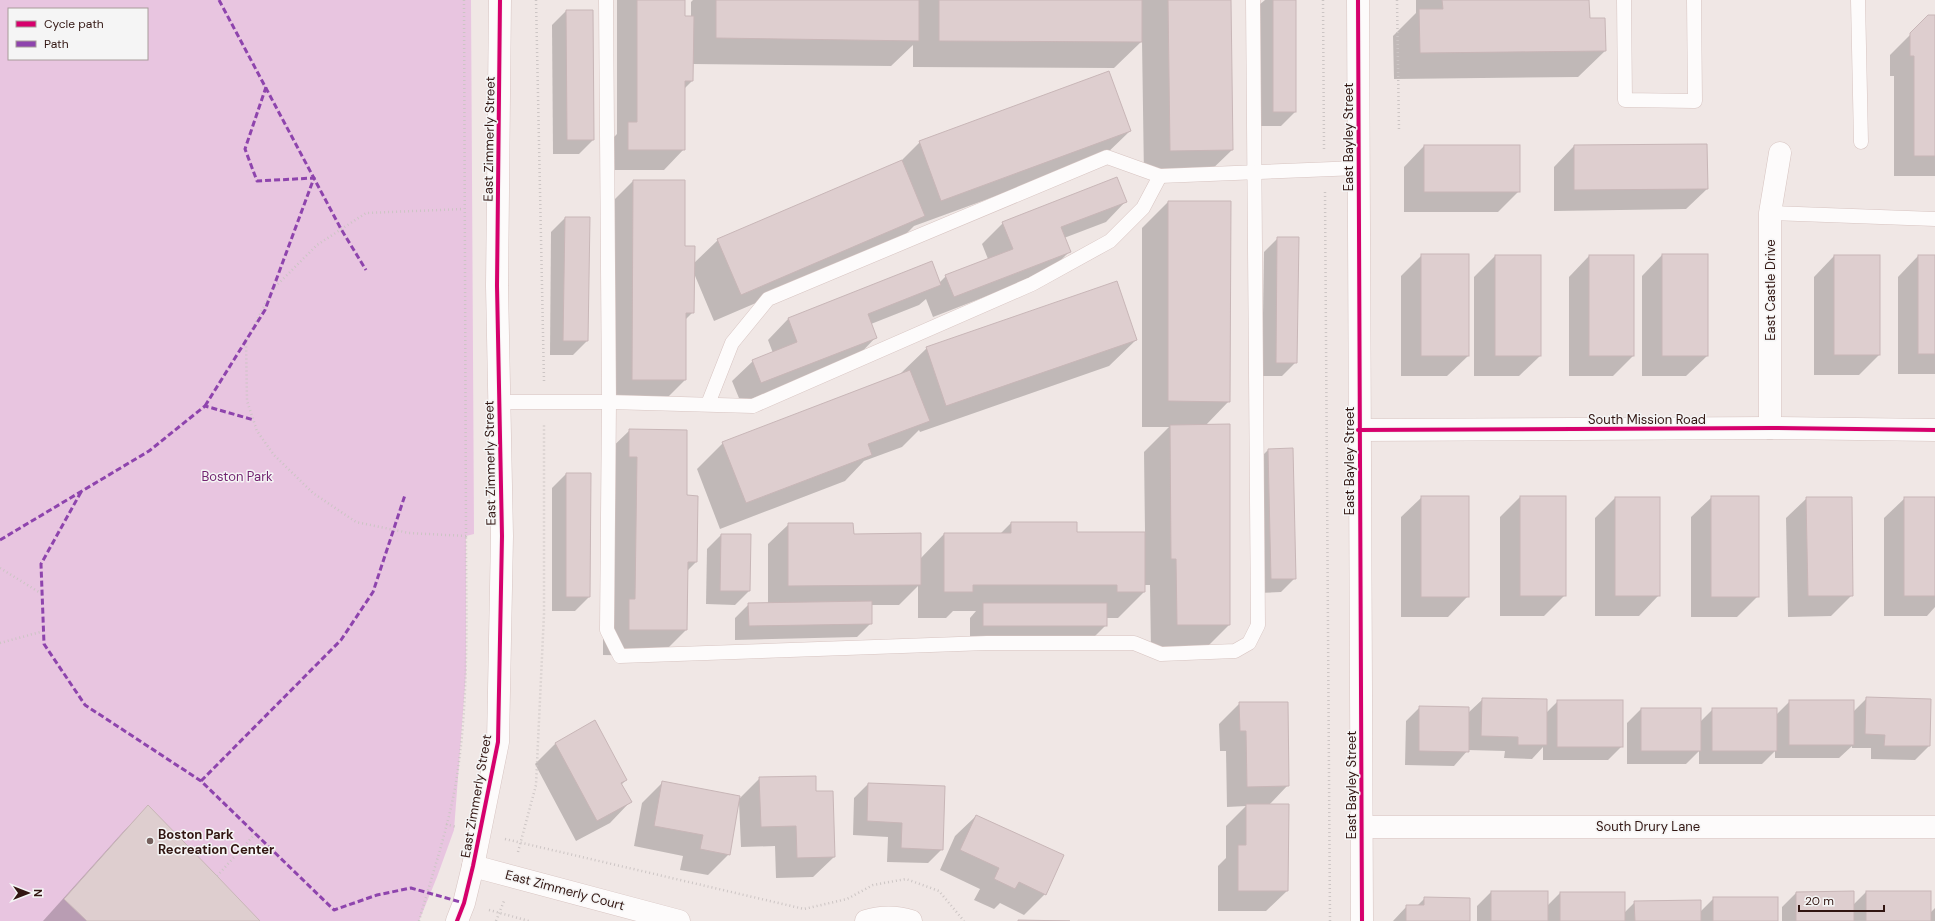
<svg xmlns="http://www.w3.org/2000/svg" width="1935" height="921" viewBox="0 0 1935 921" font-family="'DM Sans',sans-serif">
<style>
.green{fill:#e8c5e0;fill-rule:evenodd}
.shadow{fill:#0003}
.building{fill:#dececf;stroke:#c8b6b7}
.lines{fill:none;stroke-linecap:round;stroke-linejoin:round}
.lane-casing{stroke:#d7c4c1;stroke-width:15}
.street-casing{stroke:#d7c4c1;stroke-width:23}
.path{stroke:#ccc5c4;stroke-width:2.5;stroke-dasharray:1 3;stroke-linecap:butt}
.lane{stroke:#fdfbfb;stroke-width:14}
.street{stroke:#fdfbfb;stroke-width:22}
.quiet{stroke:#8e44ad;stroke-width:3;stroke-dasharray:6 3;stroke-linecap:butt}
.cycleway-casing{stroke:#f5f5f5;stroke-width:6}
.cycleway{stroke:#d6006c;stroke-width:4}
.poi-dot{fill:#745f5c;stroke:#f5f5f5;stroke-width:1.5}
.labels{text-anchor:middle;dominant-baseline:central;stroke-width:3;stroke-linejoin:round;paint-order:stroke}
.street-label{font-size:13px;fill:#321612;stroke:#f5f5f5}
.park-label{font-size:13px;fill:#722470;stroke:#f5f5f5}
.poi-label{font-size:13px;font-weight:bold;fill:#321612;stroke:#f5f5f5;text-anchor:start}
</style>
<rect width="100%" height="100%" fill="#f0e7e5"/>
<!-- green -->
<path class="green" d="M 0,0 L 471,0 L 474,534 L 466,536 L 466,672 L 454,830 L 437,877 L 419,921 L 0,921 ZM 9,9 L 147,9 L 147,59 L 9,59 Z"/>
<!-- shadow -->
<g class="shadow">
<polygon points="617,0 684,0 684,17 691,17 691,2 693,0 1230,0 1232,150 1205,176 1144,177 1142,41 1114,68 913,67 913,45 891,66 692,64 692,81 684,89 684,149 664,170 608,170 608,143 617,134"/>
<polygon points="1265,0 1295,0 1295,112 1281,126 1259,126 1259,5"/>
<polygon points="1416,0 1588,0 1589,19 1604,19 1605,51 1578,77 1394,79 1393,36 1416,13"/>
<polygon points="566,11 593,140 579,154 553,154 552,25"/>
<polygon points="1929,16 1935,16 1935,176 1894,176 1894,76 1890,76 1890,55"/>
<polygon points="1130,131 1103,157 914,226 898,242 714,321 693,271 693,312 685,320 685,380 659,406 606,406 607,207 633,181 684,247 693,264 718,240 900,162 920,142"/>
<polygon points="1424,146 1519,191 1498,212 1404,212 1404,167"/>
<polygon points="1574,146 1707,189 1686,209 1554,211 1554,167"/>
<polygon points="1126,201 1106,222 1064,238 1070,251 1049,272 933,317 926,299 919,305 871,324 876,337 856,358 741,403 732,381 753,361 773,353 768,340 788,319 931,263 939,283 946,276 988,259 982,244 1003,223"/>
<polygon points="1168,202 1230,202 1229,401 1205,426 1229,625 1203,651 1151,651 1150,585 1144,585 1144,592 1118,618 1106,618 1106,625 1092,639 970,639 970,618 976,611 953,611 946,618 918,618 918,586 899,605 871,605 871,623 857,637 735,640 735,618 749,604 768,604 768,544 789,524 853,535 920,559 944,534 1000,534 1011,523 1076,533 1145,533 1144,452 1169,427 1142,427 1142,228"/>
<polygon points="565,218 587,341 573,355 550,355 551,232"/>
<polygon points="1278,238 1296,362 1282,376 1262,376 1264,252"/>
<polygon points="1422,255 1468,356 1447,376 1401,376 1401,276"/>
<polygon points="1662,255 1707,356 1686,376 1642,376 1642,276"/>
<polygon points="1495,256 1540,256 1540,356 1519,376 1474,376 1474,277"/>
<polygon points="1589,256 1633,356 1613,376 1569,376 1569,277"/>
<polygon points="1834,256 1879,355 1859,375 1814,375 1814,277"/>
<polygon points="1918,256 1935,256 1935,374 1898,374 1898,277"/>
<polygon points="1136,340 1109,366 920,432 919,430 902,447 864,461 845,481 720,529 697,469 723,443 900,374 927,348"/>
<polygon points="630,430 685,496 696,562 687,571 686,630 660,656 603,655 603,456"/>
<polygon points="1268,450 1295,578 1281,592 1257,593 1254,464"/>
<polygon points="566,474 589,597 575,611 552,611 552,488"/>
<polygon points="1422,497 1468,596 1448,617 1401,617 1401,517"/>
<polygon points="1520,497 1565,595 1544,616 1500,616 1500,517"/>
<polygon points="1712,497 1758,596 1737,617 1691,617 1691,517"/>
<polygon points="1615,498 1659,595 1639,616 1595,616 1595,518"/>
<polygon points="1807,498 1852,595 1831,616 1788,617 1786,518"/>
<polygon points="1905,498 1935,498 1935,607 1927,616 1884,616 1884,518"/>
<polygon points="721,535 750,535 749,591 735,605 706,604 707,549"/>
<polygon points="1483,699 1546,713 1557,702 1622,746 1608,760 1543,760 1543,747 1532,759 1504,758 1505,751 1468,750 1454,766 1405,765 1406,721 1420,707 1468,713"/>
<polygon points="1866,699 1929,746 1915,760 1871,759 1871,748 1852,748 1852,746 1839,758 1775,758 1775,751 1762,764 1699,764 1699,751 1686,764 1627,764 1627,723 1641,709 1700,722 1713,709 1776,715 1789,702 1853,712"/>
<polygon points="1240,703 1288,785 1269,805 1287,891 1266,911 1218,911 1218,866 1226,858 1226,826 1246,806 1227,807 1226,751 1220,751 1219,724"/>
<polygon points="594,722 626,780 621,785 630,802 610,823 576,841 535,764 555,744"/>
<polygon points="760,778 815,792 834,857 813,877 776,878 775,846 741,847 739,802 729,854 708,875 680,870 683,856 634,846 642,803 663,782 739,799"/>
<polygon points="868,784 942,849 928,863 887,862 888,837 853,835 854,798"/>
<polygon points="148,806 259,921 43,921 122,833"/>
<polygon points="976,816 1045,894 1024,915 1000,903 994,909 974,900 980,889 940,870 955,836"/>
<polygon points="1491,892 1547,906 1560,893 1624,913 1635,902 1700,912 1714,898 1777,921 1477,921 1477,906"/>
<polygon points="1853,892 1853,905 1866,892 1930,913 1935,908 1935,921 1782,921 1782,907 1796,893"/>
<polygon points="1425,898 1469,921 1393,921 1407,906 1417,906"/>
</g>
<!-- building -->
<g class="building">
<polygon points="637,0 685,0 685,16 694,16 693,81 685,81 685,150 628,150 628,122 637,122"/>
<polygon points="716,0 919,0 919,41 716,38"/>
<polygon points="939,0 1142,0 1142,42 939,41"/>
<polygon points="1168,0 1231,0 1233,150 1170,151"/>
<rect x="1273" y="0" width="23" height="112"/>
<polygon points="1442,0 1589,0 1590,18 1605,18 1606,51 1420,53 1419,9 1443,9"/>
<polygon points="566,10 593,10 594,140 567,140"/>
<polygon points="1928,15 1935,15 1935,156 1914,156 1914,56 1910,56 1910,33"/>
<polygon points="1109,71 1131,131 941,201 919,141"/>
<polygon points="1707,144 1708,189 1574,190 1574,145"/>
<rect x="1424" y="145" width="96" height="47"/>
<polygon points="902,160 925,216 741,295 717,239"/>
<polygon points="1117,177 1127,202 1061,227 1071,252 954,297 945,275 1013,249 1002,222"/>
<polygon points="633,180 685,180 685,246 695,246 694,313 686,313 686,380 632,380"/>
<polygon points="1168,201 1231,201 1230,402 1168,401"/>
<polygon points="565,217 590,217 588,341 563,341"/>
<polygon points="1277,237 1299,237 1297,363 1276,363"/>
<rect x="1421" y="254" width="48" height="102"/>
<rect x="1662" y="254" width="46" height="102"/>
<rect x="1495" y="255" width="46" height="101"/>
<rect x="1589" y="255" width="45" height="101"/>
<rect x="1834" y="255" width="46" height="100"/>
<rect x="1918" y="255" width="17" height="99"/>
<polygon points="932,261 941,285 868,314 877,338 761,383 752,360 797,342 788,318"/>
<polygon points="1117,281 1137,340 946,406 926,347"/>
<polygon points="910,370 930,421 868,444 872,455 746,503 722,442"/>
<polygon points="1230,424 1230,625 1177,625 1176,559 1171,559 1170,425"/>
<polygon points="629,429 687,430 687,495 698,496 697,562 688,562 687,630 629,630 629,599 635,599 637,457 629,457"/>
<polygon points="1293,448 1296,579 1271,579 1268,449"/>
<polygon points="566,473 591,473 590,597 566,597"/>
<rect x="1421" y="496" width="48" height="101"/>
<rect x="1520" y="496" width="46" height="100"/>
<rect x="1711" y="496" width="48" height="101"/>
<rect x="1615" y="497" width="45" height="99"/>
<polygon points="1806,497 1852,497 1853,596 1808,596"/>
<rect x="1904" y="497" width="31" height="99"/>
<polygon points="1011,522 1077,522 1077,532 1145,532 1145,592 1117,592 1117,585 973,585 973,592 944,592 944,533 1011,533"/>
<polygon points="788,523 853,523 854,534 921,533 921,585 788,586"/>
<polygon points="721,534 751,534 750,591 720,591"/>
<polygon points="872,601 872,624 749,626 748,603"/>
<rect x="983" y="603" width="124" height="23"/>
<polygon points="1866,697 1931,699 1930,746 1884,746 1885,735 1865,734"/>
<polygon points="1482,698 1547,699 1547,745 1518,745 1518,737 1481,736"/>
<rect x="1557" y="700" width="66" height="47"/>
<rect x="1789" y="700" width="65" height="45"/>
<polygon points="1239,702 1288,702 1289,786 1247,787 1246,731 1240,731"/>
<polygon points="1419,706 1469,707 1469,752 1419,751"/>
<rect x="1641" y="708" width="60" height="43"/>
<rect x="1712" y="708" width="65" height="43"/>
<polygon points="595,720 627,780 621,783 632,802 597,821 555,743"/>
<polygon points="816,776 816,791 833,791 835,857 797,858 796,826 761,827 759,777"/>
<polygon points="662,781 740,796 730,855 700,849 703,835 654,826"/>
<polygon points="868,783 945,786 943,850 901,848 902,823 867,821"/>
<polygon points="1246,804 1289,804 1288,891 1238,891 1238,845 1246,845"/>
<polygon points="148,805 217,876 260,921 87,921 64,899"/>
<polygon points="976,815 1064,855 1046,895 1019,882 1015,889 994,879 999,868 960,850"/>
<rect x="1491" y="891" width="57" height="30"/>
<polygon points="1854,891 1854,921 1796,921 1796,892"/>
<rect x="1866" y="891" width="65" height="30"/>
<rect x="1560" y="892" width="65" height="29"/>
<polygon points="1424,897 1470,898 1470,921 1406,921 1406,905 1424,905"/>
<rect x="1713" y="897" width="65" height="24"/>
<polygon points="1701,900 1701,921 1635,921 1634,901"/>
<polygon points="1018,920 1070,921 1018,921"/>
</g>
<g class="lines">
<defs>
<g id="lane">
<polyline points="606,0 609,402 607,630 620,656 987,643 1134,643 1161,654 1235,651 1249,643 1258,625 1253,0"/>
<polyline points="1624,0 1625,100 1695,101 1694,0"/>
<polyline points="1858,0 1861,142"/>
<polyline points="1770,213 1935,219"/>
<polyline points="499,402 609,402 753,406 1032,284 1110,241 1143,208 1160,176"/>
<polyline points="708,404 732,343 768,299 1107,157 1160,176 1358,168"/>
</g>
<g id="street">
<polyline points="1358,0 1362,921"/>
<polyline points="1770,428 1770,213 1780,153"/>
<polyline points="1358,430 1770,428 1935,430"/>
<polyline points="1361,827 1935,827"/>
<polyline points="473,866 679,921"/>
<polyline points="457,921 464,903 473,866 498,742 502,536 497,286 500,0"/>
<path d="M 866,921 C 882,916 895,916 911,921"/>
</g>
</defs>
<!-- lane casing -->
<use href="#lane" class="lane-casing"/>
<!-- street casing -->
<use href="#street" class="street-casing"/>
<!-- path -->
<g class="path">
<polyline points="464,0 466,536 409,533 356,522 313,493 274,455 257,431 247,401 246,341 273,289 317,245 366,213 464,209"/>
<polyline points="536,0 544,381"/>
<polyline points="1323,0 1324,149"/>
<polyline points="1397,0 1399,131"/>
<polyline points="1325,192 1330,921"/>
<polyline points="0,568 42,594"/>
<polyline points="0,643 44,631"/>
<polyline points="446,824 456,827"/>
<polyline points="505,839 804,909 847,899 873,885 906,879 939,891 964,921"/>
<polyline points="518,852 536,785 544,614 544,424"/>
<polyline points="217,876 255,834"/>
<polyline points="489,910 529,921"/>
<path d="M 419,921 C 433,871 451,821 458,769 C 469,692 466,613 466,536"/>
<polyline points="496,921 504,901"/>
</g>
<!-- lane -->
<use href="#lane" class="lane"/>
<!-- street -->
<use href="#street" class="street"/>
<!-- quiet -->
<g class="quiet">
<polyline points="219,0 341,229 366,270"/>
<polyline points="205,406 265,310 314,178 257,181 245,149 266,87"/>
<polyline points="81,492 41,564 44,644 85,705 201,781 334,910 377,895 411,888 464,903"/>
<polyline points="0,540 149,451 205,406 254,420"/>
<polyline points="201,781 341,640 373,592 405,495"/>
</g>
<defs>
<g id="cycleway">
<polyline points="1358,0 1362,921"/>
<polyline points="1358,430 1770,428 1935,430"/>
<polyline points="457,921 464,903 473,866 498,742 502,536 497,286 500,0"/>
</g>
</defs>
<!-- cycleway casing -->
<use href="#cycleway" class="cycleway-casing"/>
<!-- cycleway -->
<use href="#cycleway" class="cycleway"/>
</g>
<!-- markers -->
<circle class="poi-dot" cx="150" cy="841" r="4"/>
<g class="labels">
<!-- street labels -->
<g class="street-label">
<text transform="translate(1348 137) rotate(-90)">East Bayley Street</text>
<text transform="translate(489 139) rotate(-89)">East Zimmerly Street</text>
<text transform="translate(1770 290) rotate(-90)">East Castle Drive</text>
<text x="1647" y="419">South Mission Road</text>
<text transform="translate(1349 461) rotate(-90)">East Bayley Street</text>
<text transform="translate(490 463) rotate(-91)">East Zimmerly Street</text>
<text transform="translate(1351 785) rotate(-90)">East Bayley Street</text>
<text transform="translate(476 796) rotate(-80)">East Zimmerly Street</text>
<text x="1648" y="826">South Drury Lane</text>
<text transform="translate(565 890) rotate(15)">East Zimmerly Court</text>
</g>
<!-- park labels -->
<g class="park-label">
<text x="237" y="476">Boston Park</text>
</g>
<!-- poi labels -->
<g class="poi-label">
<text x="158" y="834">Boston Park<tspan x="158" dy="15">Recreation Center</tspan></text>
</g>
</g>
<!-- legend -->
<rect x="8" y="8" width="140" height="52" fill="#f5f5f5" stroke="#a79c9a"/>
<rect x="16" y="21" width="20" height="6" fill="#d6006c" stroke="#a79c9a"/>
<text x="44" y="28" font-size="12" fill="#321612">Cycle path</text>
<rect x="16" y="41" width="20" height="6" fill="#8e44ad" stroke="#a79c9a"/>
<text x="44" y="48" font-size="12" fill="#321612">Path</text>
<!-- north arrow -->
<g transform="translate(28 893) rotate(90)" stroke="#f5f5f5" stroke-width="3" paint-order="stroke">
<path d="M0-3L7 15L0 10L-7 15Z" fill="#321612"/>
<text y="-6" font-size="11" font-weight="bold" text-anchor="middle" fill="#321612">N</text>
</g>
<!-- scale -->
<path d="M1799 905v6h85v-6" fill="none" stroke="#321612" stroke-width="2"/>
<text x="1805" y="905" font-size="12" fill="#321612" stroke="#f5f5f5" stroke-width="3" paint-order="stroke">20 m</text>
</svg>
